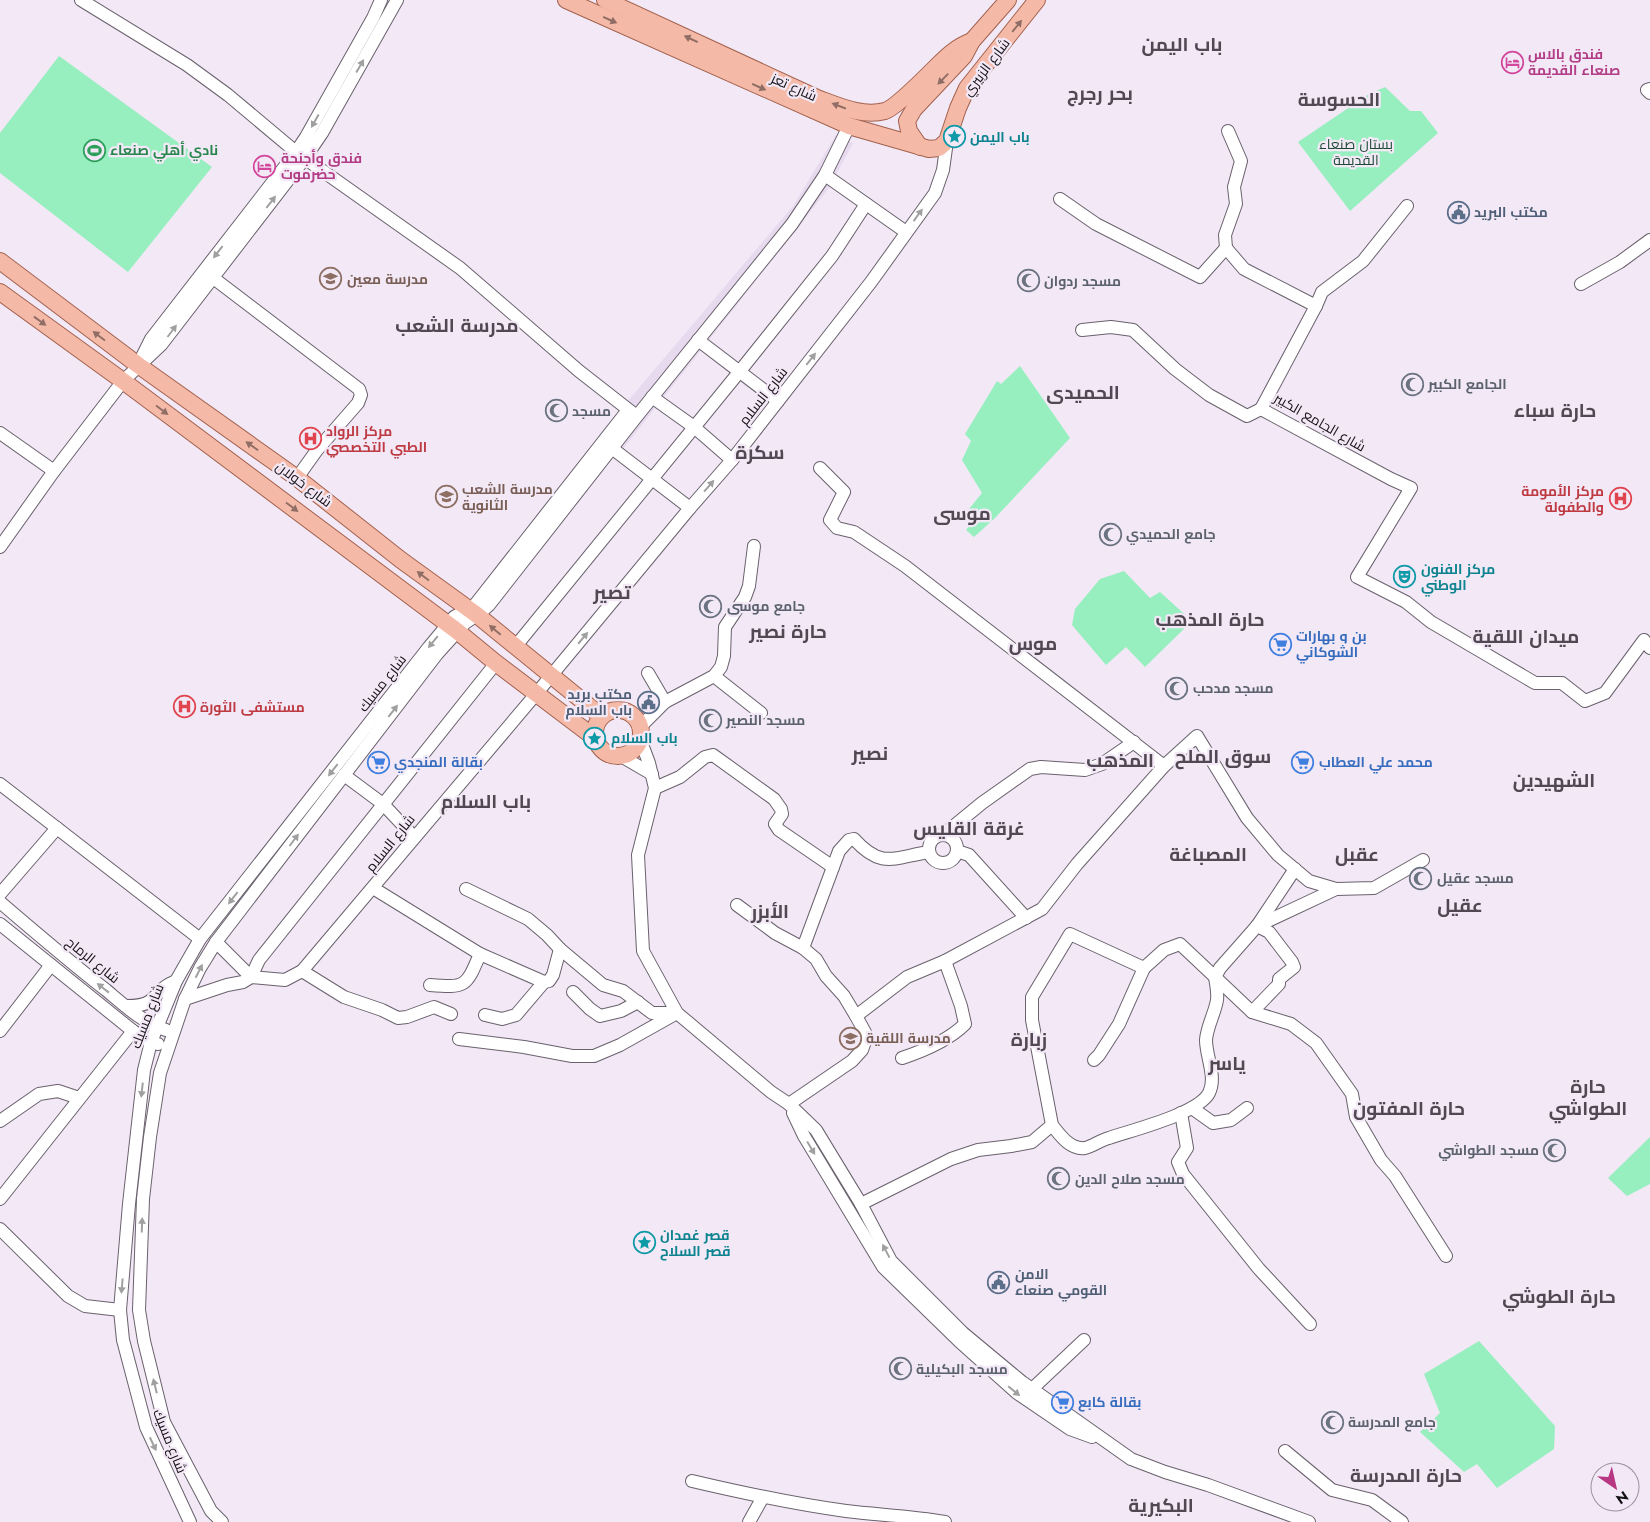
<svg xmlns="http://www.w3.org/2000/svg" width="1650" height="1522" viewBox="0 0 1650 1522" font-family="Jost,Cairo,sans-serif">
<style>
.built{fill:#e7daee}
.green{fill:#97efbf}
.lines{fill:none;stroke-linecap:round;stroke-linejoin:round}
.minor-casing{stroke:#69616c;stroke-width:14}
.major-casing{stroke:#a2614e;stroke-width:18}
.minor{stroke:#fff;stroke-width:12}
.major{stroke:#f5baa7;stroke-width:16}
.oneway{fill:#906e65}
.oneway2{fill:#a1a0a1}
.labels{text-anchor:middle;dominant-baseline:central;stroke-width:4.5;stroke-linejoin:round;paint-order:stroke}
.hotel-label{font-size:14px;font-weight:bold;fill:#b23c85;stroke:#f2e8f6;text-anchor:start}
.street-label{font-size:14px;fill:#141115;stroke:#f2e8f6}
.culture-label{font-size:14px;font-weight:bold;fill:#0d838f;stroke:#f2e8f6;text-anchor:start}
.park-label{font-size:14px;fill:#1c4933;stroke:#f2e8f6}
.leisure-label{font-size:14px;font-weight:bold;fill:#27864d;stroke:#f2e8f6;text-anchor:start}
.service-label{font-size:14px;font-weight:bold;fill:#4e5e75;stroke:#f2e8f6;text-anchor:start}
.education-label{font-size:14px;font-weight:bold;fill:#785e54;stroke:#f2e8f6;text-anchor:start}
.worship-label{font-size:14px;font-weight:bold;fill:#5b616d;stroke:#f2e8f6;text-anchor:start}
.health-label{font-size:14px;font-weight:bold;fill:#be3a42;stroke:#f2e8f6;text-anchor:start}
.shop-label{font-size:14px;font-weight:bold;fill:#366cbe;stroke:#f2e8f6;text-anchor:start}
.district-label{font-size:19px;font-weight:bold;fill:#504853;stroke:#f2e8f6}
</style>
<rect width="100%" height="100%" fill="#f2e8f6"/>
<!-- built -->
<polygon class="built" points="836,135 853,143 829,188 619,454 599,435 793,206"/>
<!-- green -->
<g class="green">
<polygon points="59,56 212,167 128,272 0,173 0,133"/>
<polygon points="1385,87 1410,111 1421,111 1438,133 1350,211 1298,142 1369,94"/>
<polygon points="1020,366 1070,438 995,518 974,537 966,530 977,516 969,509 982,493 962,460 971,441 965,434 997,381 1001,384"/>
<polygon points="1124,571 1150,598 1160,592 1192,621 1145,667 1126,647 1106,665 1072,625 1075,609 1100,579"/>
<polygon points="1650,1137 1650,1184 1627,1196 1608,1178"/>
<polygon points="1479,1341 1555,1426 1554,1449 1497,1488 1477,1464 1464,1472 1420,1432 1440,1413 1424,1374"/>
</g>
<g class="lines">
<defs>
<g id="minor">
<polyline points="81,0 187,65 228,95 296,152 460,268 579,371 634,414"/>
<polyline points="1650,89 1647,90 1650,93"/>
<polyline points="825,175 906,232"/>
<polyline points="1060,199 1096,224 1200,277 1226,248 1244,269 1316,306 1261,409 1391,479 1411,488 1357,577 1406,602 1431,622 1535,683 1562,683 1585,701 1605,693 1644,640 1650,648"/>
<polyline points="1226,248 1225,235 1236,204 1234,187 1241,161 1228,131"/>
<polyline points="212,277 359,389 361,395 358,403 317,450 297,478"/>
<polyline points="1581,284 1620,262 1650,240"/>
<polyline points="1316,306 1322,292 1363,261 1407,206"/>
<polyline points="1082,330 1111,327 1133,330 1175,369 1209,395 1247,416 1261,409"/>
<polyline points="698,340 778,401"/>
<polyline points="140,361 151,339 296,152 306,137 373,18 381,0"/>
<polyline points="652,397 694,427 732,460"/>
<polyline points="0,433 54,471"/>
<polyline points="613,449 690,508"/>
<polyline points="820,468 844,492 830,520 837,528 854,532 905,566 1164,766"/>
<polyline points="0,547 54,471 123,381 161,345 305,158 322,133 397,0"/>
<polyline points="515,647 740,371 832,256 866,204"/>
<polyline points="648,673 665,702"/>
<polyline points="714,676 761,713"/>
<polyline points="641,726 665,702 714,676 721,667 724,656 725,627 745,597 749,586 754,546"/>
<polyline points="640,739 649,763 655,788 638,855 643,951 677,1013 771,1092 789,1104 816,1130 861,1204 891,1261 963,1333 1022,1382 1131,1459 1165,1472 1208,1485 1309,1522"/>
<polyline points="621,756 652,774"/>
<polyline points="344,775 383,804 414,837"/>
<polyline points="0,784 200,939"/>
<polyline points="655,788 680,777 705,757 713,755 774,799 781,809 782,814 775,824 779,830 833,867"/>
<polyline points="943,835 982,803 1030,769 1041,767 1085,770 1102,764 1134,742"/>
<circle cx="943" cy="849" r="14"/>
<polyline points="957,851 969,855 1026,918"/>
<polyline points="373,888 480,954 544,982 549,981 553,975 560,949"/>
<polyline points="0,894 57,828"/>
<path d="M 0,902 C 35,932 70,962 106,990 C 124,1005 143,1023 166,1030"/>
<polyline points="737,905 775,933 803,948 816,959 826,976 844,996 856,1016"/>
<polyline points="0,924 133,1031 151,1042 158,1044"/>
<polyline points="1257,926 1336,889"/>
<polyline points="216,942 251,977"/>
<path d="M 803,948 L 839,851 L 849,840 L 854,839 C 882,870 895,857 929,852"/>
<polyline points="302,971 344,997 382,1010 398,1018 407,1017 434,1007 451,1014"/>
<polyline points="251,977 285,980 302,971 536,694 690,508 732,460 871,282 935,193 943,170 947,141"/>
<polyline points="1215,977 1252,1012 1291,1024 1316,1043 1352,1094 1356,1117 1381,1160 1395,1176 1446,1256"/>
<path d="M 430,985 C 466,988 466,987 480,954"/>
<polyline points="573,992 590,1009 600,1016 621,1011 638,1002"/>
<polyline points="185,999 227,985 243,982 251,977 259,960 496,663"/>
<path d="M 126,1006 C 134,1006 144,1006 150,1001 C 161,992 161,987 176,981"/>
<polyline points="1252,1012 1279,984 1279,979 1294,967 1292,962 1269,932 1257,926"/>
<polyline points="485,1015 502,1019 516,1015 544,982"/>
<polyline points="0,1031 51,965"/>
<polyline points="459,1039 524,1047 572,1056 594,1056 620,1045 677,1013 652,1013 623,991 603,985 560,949 547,935 528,919 466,889"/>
<path d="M 902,1058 C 923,1051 949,1040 965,1024 L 961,1006 L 945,961"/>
<polyline points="1094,1060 1099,1055 1119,1024 1144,968 1164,950 1180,944 1215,977 1220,968 1257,926 1295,869"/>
<polyline points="789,1104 852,1061 862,1050 867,1036 856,1016 907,977 945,961 1042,909 1077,864 1164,766 1197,736 1247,818 1278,855 1309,881 1336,889 1374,888 1423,860"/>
<polyline points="1192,1108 1213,1123 1231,1120 1247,1108"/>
<polyline points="793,1113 804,1136 883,1267 959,1341 1017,1393 1070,1429 1092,1437"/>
<polyline points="1181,1113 1187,1148 1178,1162 1183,1174 1259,1269 1310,1324"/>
<polyline points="0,1121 39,1094 58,1091 79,1098"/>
<path d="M 1052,1125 C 1060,1135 1070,1150 1085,1148 C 1093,1146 1101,1140 1109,1138 C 1132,1130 1198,1114 1209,1093 C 1217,1077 1206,1057 1206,1040 C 1207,1026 1215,1013 1217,1000 C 1218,993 1216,984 1215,977"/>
<polyline points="0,1199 133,1031"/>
<polyline points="861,1204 951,1159 978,1150 1011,1146 1032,1142 1052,1125 1032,1020 1032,997 1070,934 1144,968"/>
<polyline points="0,1229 68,1296 85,1306 120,1310"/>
<polyline points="1032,1389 1084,1340"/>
<polyline points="1285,1451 1332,1490 1372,1500 1402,1522"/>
<path d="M 692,1481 C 743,1493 794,1504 846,1511 C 879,1515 912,1516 945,1522"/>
<polyline points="190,1522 146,1427 123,1340 120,1310 129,1204 144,1070 151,1042 176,981 200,939 429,647 454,617 474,606 628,410"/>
<polyline points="222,1522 211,1511 164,1422 144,1341 139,1310 143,1199 150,1137 160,1073 185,999 200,968 216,942 437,654 465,623 480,613 489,605 637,416 792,224 825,175 849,126"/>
<polyline points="749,1522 763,1497"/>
</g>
<g id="major">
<polyline points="566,0 849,126 929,149 939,148 947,141 958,108 967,88 1037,0"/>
<path d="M 605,0 L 817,98 C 839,106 862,117 885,111 C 895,108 926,77 935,68 C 947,56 956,47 972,41"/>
<polyline points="920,147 909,131 907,121 914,109 964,56 972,41 1008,0"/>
<polyline points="0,261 138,365 297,478 401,560 477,615 601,716"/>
<polyline points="0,292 123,381 457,631 496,663 595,738"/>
<circle cx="618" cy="733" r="23"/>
</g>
</defs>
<!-- minor casing -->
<use href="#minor" class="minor-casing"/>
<!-- major casing -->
<use href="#major" class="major-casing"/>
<!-- minor -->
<use href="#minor" class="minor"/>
<!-- major -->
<use href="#major" class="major"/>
</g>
<!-- one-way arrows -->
<defs><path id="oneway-solid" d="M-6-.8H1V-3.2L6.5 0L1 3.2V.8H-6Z" transform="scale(1.25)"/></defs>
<g class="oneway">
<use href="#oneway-solid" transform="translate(610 20) rotate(24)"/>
<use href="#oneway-solid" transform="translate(1017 26) rotate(-51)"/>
<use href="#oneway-solid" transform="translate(691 39) rotate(-155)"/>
<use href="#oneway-solid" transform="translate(943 79) rotate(134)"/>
<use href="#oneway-solid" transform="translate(759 87) rotate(24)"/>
<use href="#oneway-solid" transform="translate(839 106) rotate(-159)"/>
<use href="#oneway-solid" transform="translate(40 321) rotate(36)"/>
<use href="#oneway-solid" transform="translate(99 336) rotate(-143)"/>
<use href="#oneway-solid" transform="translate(162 410) rotate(37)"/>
<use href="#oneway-solid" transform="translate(252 446) rotate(-145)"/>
<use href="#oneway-solid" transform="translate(292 507) rotate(37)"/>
<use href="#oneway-solid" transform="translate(423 576) rotate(-143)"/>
<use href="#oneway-solid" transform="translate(495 630) rotate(-140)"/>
</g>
<g class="oneway2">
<use href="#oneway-solid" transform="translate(360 66) rotate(-60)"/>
<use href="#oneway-solid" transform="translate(315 121) rotate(119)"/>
<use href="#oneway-solid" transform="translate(271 202) rotate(-52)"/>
<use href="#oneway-solid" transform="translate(918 215) rotate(-54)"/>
<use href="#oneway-solid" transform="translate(218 252) rotate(128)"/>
<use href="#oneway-solid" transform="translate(172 331) rotate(-53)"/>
<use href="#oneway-solid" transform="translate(811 359) rotate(-52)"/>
<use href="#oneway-solid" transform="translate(709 486) rotate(-49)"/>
<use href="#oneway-solid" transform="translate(583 638) rotate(-50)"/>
<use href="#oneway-solid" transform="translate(433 642) rotate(129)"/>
<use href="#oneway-solid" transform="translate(393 711) rotate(-52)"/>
<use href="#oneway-solid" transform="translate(333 770) rotate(128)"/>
<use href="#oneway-solid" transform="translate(294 840) rotate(-53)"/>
<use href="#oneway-solid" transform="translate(233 898) rotate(128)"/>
<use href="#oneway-solid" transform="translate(199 971) rotate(-63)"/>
<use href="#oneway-solid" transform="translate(103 988) rotate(-142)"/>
<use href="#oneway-solid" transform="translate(142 1090) rotate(96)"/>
<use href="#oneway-solid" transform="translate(811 1148) rotate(59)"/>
<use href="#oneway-solid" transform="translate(142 1225) rotate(-88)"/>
<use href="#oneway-solid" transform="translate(886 1251) rotate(-118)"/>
<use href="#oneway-solid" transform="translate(122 1286) rotate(95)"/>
<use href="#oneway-solid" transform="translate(155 1386) rotate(-104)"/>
<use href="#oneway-solid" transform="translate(1014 1391) rotate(39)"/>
<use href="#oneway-solid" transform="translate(153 1444) rotate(65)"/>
</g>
<!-- icons -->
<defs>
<symbol id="hotel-ring" viewBox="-11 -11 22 22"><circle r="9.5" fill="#f2e8f6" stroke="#d1479c" stroke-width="1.5"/><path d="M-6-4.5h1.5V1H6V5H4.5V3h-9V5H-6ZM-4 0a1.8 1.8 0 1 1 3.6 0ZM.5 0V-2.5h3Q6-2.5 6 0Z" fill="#d1479c"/></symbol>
<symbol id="sight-ring" viewBox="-11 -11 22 22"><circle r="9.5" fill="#f2e8f6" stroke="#0f9aa8" stroke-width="1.5"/><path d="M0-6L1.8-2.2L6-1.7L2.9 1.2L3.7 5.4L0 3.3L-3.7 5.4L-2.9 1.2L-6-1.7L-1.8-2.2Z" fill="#0f9aa8"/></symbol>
<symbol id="stadium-ring" viewBox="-11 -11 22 22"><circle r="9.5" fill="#f2e8f6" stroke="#2e9e5b" stroke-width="1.5"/><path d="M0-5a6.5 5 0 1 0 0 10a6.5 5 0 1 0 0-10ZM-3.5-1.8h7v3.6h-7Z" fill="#2e9e5b"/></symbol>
<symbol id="civic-ring" viewBox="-11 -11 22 22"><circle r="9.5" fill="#f2e8f6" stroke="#5c6f8a" stroke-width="1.5"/><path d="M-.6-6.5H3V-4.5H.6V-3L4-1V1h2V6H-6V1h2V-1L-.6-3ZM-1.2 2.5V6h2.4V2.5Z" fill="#5c6f8a"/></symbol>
<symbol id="school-ring" viewBox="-11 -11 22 22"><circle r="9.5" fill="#f2e8f6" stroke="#8d6e63" stroke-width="1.5"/><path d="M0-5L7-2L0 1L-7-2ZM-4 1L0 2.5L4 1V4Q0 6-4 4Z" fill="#8d6e63"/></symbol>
<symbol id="mosque-ring" viewBox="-11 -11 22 22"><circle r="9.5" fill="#f2e8f6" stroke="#6b7280" stroke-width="1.5"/><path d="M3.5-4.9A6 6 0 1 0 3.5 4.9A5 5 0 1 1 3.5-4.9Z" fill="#6b7280"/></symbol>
<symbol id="hospital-ring" viewBox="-11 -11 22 22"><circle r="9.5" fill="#f2e8f6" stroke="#e0444e" stroke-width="1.5"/><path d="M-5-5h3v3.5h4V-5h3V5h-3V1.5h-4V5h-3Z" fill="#e0444e"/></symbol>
<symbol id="theatre-ring" viewBox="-11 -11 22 22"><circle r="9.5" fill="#f2e8f6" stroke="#0f9aa8" stroke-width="1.5"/><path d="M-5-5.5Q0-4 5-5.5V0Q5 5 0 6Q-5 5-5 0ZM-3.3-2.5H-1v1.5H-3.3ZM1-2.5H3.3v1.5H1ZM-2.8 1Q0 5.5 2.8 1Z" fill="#0f9aa8"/></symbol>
<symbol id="supermarket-ring" viewBox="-11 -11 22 22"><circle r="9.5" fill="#f2e8f6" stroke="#3f7fe0" stroke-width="1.5"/><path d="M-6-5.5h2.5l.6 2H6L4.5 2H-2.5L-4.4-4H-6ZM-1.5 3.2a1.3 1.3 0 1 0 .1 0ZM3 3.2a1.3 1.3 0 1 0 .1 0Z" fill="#3f7fe0"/></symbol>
</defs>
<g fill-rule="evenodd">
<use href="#hotel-ring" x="1500" y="50" width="25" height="25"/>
<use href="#sight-ring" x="942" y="124" width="25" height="25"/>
<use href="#stadium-ring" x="82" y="138" width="25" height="25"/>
<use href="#hotel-ring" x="252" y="154" width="25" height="25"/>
<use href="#civic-ring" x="1446" y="200" width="25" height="25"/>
<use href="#school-ring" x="318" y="266" width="25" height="25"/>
<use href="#mosque-ring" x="1016" y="268" width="25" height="25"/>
<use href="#mosque-ring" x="1400" y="372" width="25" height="25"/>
<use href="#mosque-ring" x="544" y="398" width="25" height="25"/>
<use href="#hospital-ring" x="298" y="426" width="25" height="25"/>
<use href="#school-ring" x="434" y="484" width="25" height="25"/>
<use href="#hospital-ring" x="1608" y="486" width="25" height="25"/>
<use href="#mosque-ring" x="1098" y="522" width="25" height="25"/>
<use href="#theatre-ring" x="1392" y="564" width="25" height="25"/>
<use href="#mosque-ring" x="698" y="594" width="25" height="25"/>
<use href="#supermarket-ring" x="1268" y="632" width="25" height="25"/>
<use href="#mosque-ring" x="1164" y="676" width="25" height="25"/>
<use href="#civic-ring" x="636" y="690" width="25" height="25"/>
<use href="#hospital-ring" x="172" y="694" width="25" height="25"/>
<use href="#mosque-ring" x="698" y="708" width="25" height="25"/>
<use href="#sight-ring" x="582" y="726" width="25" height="25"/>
<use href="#supermarket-ring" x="366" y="750" width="25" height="25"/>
<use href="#supermarket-ring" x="1290" y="750" width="25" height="25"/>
<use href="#mosque-ring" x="1408" y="866" width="25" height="25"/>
<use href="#school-ring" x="838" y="1026" width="25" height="25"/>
<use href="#mosque-ring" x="1542" y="1138" width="25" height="25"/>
<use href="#mosque-ring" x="1046" y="1166" width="25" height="25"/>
<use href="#sight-ring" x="632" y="1230" width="25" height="25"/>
<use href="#civic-ring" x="986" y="1270" width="25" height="25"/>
<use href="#mosque-ring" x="888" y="1356" width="25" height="25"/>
<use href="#supermarket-ring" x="1050" y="1390" width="25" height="25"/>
<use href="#mosque-ring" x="1320" y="1410" width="25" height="25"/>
</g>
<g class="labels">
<!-- hotel labels -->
<g class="hotel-label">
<text x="1528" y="54">فندق بالاس<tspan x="1528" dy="16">صنعاء القديمة</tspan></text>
<text x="281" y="158">فندق وأجنحة<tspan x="281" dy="16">حضرموت</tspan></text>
</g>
<!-- street labels -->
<g class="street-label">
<text transform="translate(986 67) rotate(-53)">شارع الزبيري</text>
<text transform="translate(794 87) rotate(24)">شارع تعز</text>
<text transform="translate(763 396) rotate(-52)">شارع السلام</text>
<text transform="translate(1320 422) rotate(30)">شارع الجامع الكبير</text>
<text transform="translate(304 484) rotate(37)">شارع خولان</text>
<text transform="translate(382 683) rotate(-52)">شارع مسيك</text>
<text transform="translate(390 843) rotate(-51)">شارع السلام</text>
<text transform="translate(93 960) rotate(39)">شارع الرماح</text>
<text transform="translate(147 1016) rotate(-69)">شارع مسيك</text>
<text transform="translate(170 1441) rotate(68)">شارع مسيك</text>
</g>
<!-- culture labels -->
<g class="culture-label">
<text x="970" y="137">باب اليمن</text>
<text x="1421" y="569">مركز الفنون<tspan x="1421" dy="16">الوطني</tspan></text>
<text x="611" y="738">باب السلام</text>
<text x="660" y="1235">قصر غمدان<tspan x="660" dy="16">قصر السلاح</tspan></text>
</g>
<!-- park labels -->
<g class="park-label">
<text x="1356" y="144">بستان صنعاء<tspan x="1356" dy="16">القديمة</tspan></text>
</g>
<!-- leisure labels -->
<g class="leisure-label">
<text x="110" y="150">نادي أهلي صنعاء</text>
</g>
<!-- service labels -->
<g class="service-label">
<text x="1474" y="212">مكتب البريد</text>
<text x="632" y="694" text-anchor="end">مكتب بريد<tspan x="632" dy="16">باب السلام</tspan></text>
<text x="1015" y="1274">الامن<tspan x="1015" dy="16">القومي صنعاء</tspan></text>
</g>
<!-- education labels -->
<g class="education-label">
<text x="347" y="279">مدرسة معين</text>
<text x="462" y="489">مدرسة الشعب<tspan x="462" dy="16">الثانوية</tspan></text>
<text x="866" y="1038">مدرسة اللقية</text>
</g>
<!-- worship labels -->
<g class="worship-label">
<text x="1044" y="281">مسجد ردوان</text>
<text x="1428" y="384">الجامع الكبير</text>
<text x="572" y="411">مسجد</text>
<text x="1126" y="534">جامع الحميدي</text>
<text x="727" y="606">جامع موسى</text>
<text x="1193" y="688">مسجد مدحب</text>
<text x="726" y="720">مسجد النصير</text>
<text x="1437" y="878">مسجد عقيل</text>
<text x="1539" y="1150" text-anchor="end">مسجد الطواشي</text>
<text x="1075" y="1179">مسجد صلاح الدين</text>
<text x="916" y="1369">مسجد البكيلية</text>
<text x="1348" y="1422">جامع المدرسة</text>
</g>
<!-- health labels -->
<g class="health-label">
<text x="326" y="431">مركز الرواد<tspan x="326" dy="16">الطبي التخصصي</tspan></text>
<text x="1604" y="491" text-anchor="end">مركز الأمومة<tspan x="1604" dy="16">والطفولة</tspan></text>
<text x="200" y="707">مستشفى الثورة</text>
</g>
<!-- shop labels -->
<g class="shop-label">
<text x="1296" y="636">بن و بهارات<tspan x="1296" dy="16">الشوكاني</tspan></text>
<text x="394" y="762">بقالة المنجدي</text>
<text x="1319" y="762">محمد علي العطاب</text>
<text x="1078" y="1402">بقالة كابع</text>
</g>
<!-- district labels -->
<g class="district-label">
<text x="1182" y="44">باب اليمن</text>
<text x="1100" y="93">بحر رجرج</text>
<text x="1339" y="99">الحسوسة</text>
<text x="457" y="325">مدرسة الشعب</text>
<text x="1083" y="392">الحميدى</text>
<text x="1555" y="410">حارة سباء</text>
<text x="760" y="452">سكرة</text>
<text x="962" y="513">موسى</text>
<text x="612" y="592">تصير</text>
<text x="1210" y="619">حارة المذهب</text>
<text x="788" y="631">حارة نصير</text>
<text x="1526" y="636">ميدان اللقية</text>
<text x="1033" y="643">موس</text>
<text x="870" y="753">نصير</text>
<text x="1223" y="756">سوق الملح</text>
<text x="1120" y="760">المذهب</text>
<text x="1554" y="780">الشهيدين</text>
<text x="486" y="801">باب السلام</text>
<text x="969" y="828">غرقة القليس</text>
<text x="1208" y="854">المصباغة</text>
<text x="1357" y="854">عقبل</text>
<text x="1460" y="905">عقيل</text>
<text x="770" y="911">الأبزر</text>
<text x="1029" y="1039">زبارة</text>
<text x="1227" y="1063">ياسر</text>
<text x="1588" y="1086">حارة<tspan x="1588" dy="22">الطواشي</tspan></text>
<text x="1409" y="1108">حارة المفتون</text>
<text x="1559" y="1296">حارة الطوشي</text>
<text x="1406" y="1475">حارة المدرسة</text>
<text x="1161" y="1505">البكيرية</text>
</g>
</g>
<!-- north arrow -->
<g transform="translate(1615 1487) rotate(146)"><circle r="24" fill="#f2e8f6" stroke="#99929c"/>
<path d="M0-4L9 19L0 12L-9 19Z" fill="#b83783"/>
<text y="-8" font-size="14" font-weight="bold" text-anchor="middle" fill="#141115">N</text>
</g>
</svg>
